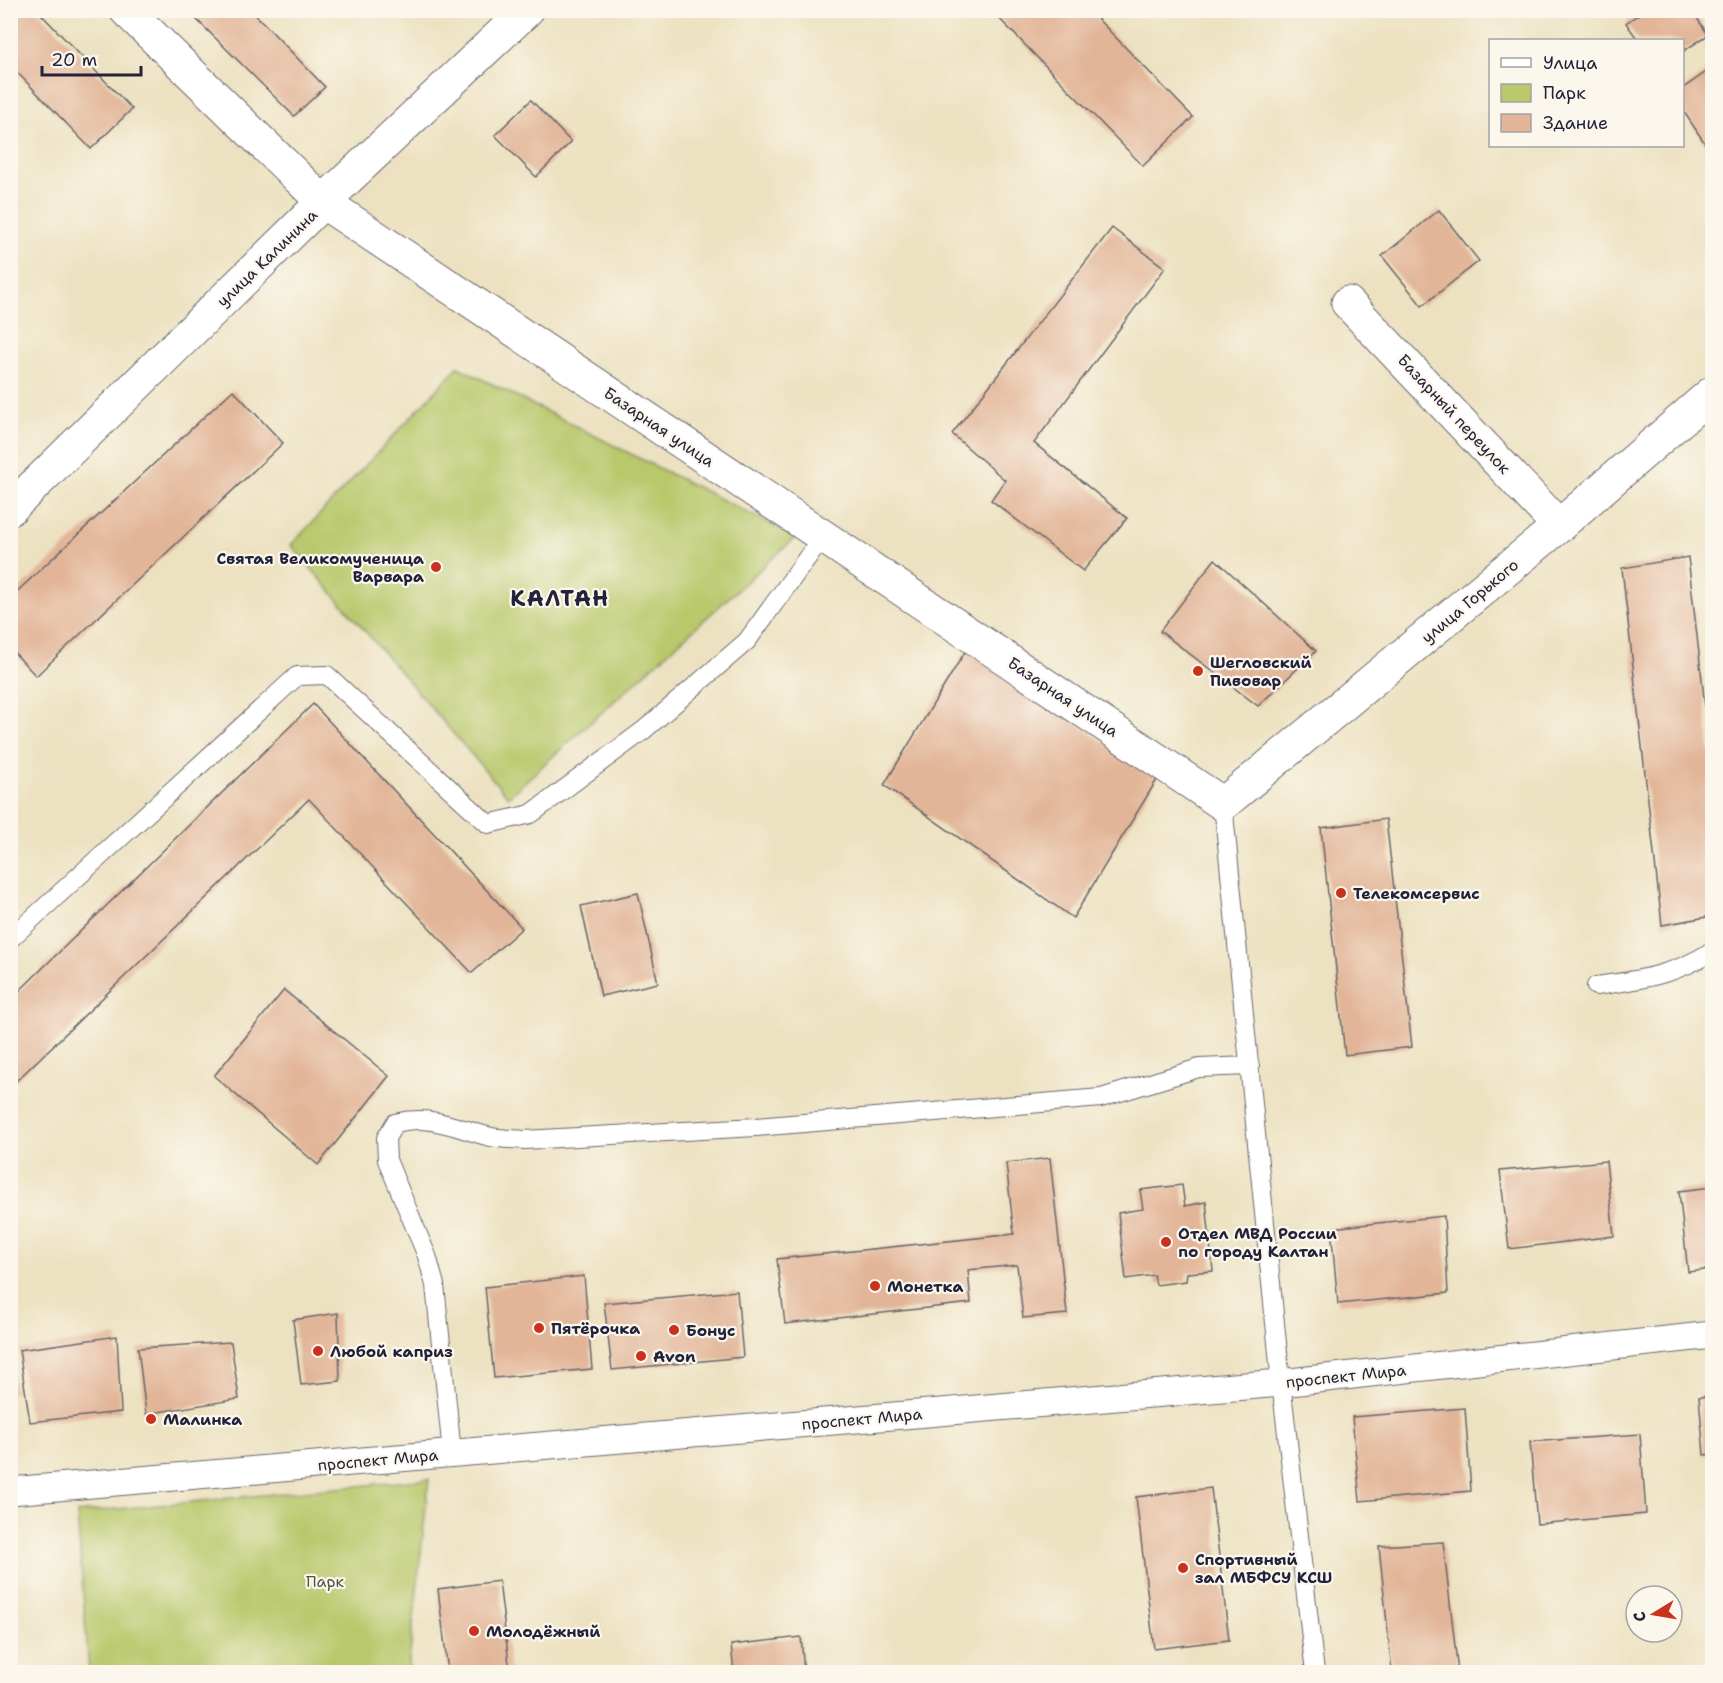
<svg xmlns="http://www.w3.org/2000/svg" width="1723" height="1683" viewBox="0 0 1723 1683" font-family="'Shantell Sans',sans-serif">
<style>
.green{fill:#b8c86b;stroke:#6d7553;stroke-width:1.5}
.building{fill:#e2b598}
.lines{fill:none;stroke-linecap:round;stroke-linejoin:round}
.service-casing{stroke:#69656a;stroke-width:20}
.pedestrian-casing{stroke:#69656a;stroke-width:29}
.minor-casing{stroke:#69656a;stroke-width:35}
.tertiary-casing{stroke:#69656a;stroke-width:35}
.service{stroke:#fff;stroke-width:18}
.pedestrian{stroke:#fff;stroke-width:27}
.minor{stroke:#fff;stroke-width:33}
.tertiary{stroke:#fff;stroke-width:33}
.poi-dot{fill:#c8321e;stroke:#fbf7ec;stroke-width:2}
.labels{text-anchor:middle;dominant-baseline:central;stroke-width:4.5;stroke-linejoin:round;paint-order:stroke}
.street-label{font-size:16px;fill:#22223b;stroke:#fbf7ec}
.poi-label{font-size:16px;font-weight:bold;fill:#22223b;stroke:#fbf7ec;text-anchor:start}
.park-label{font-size:16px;fill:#4f5449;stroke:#fbf7ec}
.district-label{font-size:22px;font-weight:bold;letter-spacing:1.5px;fill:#22223b;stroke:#fbf7ec}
</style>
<rect width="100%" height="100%" fill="#fbf7ec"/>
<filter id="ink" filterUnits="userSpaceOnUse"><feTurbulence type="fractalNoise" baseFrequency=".0167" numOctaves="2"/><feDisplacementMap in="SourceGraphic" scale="12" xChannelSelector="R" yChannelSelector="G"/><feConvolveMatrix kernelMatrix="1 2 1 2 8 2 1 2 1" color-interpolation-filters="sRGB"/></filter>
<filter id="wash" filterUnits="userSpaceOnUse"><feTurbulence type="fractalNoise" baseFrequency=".008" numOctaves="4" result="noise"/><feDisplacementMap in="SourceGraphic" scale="24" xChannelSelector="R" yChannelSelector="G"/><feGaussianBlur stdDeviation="1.35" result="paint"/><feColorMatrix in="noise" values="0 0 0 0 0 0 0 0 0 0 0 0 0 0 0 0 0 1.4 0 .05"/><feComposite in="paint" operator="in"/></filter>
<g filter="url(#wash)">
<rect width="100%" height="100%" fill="#ece1c0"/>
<!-- green -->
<g class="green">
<polygon points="458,367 796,537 508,797 291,545"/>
<polygon points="429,1479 408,1672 89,1672 77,1513"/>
</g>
<g id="blocks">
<!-- building -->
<g class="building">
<polygon points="10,10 37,10 132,109 91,149 10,65"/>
<polygon points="187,10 251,10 325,87 294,116"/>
<polygon points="991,10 1089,10 1193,117 1143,166"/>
<polygon points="1645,10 1692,10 1708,35 1682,52 1682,40 1638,40 1626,23"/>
<polygon points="1712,68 1712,154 1682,109 1682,89"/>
<polygon points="531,100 571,142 536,177 495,135"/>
<polygon points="1439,210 1479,261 1422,306 1382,256"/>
<polygon points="1112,228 1165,268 1034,443 1127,518 1083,571 991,500 1005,480 952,434"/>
<polygon points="233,390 283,443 36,676 10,648 10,598"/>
<polygon points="1688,557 1712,768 1712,916 1662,925 1622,568"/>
<polygon points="1215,559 1316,651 1258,706 1160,631"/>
<polygon points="966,650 1158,778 1073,918 884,785"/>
<polygon points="313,704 522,928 472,973 309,799 10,1087 10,1000"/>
<polygon points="1386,819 1412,1047 1345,1055 1321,828"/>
<polygon points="638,893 658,983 601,996 581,906"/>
<polygon points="284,990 389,1076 318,1165 214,1076"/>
<polygon points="1050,1158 1067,1314 1023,1318 1017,1265 968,1270 971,1303 785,1324 777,1259 1014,1234 1006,1163"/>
<polygon points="1606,1161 1614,1236 1509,1249 1500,1171"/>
<polygon points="1182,1185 1185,1206 1206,1202 1213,1271 1187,1273 1186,1281 1156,1285 1154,1275 1126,1279 1118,1213 1143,1209 1140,1190"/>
<polygon points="1712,1187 1712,1269 1688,1272 1679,1191"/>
<polygon points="1444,1216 1448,1293 1338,1304 1331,1228"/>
<polygon points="584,1276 592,1369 494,1378 485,1287"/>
<polygon points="737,1291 743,1357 612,1370 604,1303"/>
<polygon points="338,1313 340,1381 301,1385 293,1320"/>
<polygon points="117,1336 121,1412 30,1422 19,1350"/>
<polygon points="231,1342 239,1399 146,1414 138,1348"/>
<polygon points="10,1373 12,1373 16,1393 10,1394"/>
<polygon points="1712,1396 1712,1454 1704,1455 1699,1397"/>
<polygon points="1465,1408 1471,1491 1360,1501 1352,1417"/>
<polygon points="1640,1434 1646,1514 1537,1524 1530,1442"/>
<polygon points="1211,1488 1229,1640 1154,1649 1136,1497"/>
<polygon points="1443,1542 1458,1672 1392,1672 1379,1546"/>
<polygon points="499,1581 510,1672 448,1672 438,1589"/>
<polygon points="801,1637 804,1672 734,1672 731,1645"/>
</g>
</g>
</g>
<g filter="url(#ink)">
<use href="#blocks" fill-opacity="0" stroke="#69656a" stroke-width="1.5"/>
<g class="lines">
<defs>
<g id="service">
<polyline points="1223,804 1281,1383 1315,1672"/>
<polyline points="10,939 297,676 327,675 488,824 531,814 644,730 747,641 823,536"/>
<path d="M 1596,986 C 1639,980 1676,975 1712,951"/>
<path d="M 452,1453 L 435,1285 L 427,1256 L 387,1160 L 386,1138 L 395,1123 C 429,1114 454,1127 487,1136 C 498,1139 512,1139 524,1140 L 756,1127 L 1101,1098 L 1199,1068 L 1250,1066"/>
</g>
<polyline id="pedestrian" points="10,1491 1281,1383 1712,1335"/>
<g id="minor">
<polyline points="126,10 323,202 1223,804 1559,526 1712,393"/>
<polyline points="1348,303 1559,526"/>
</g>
<polyline id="tertiary" points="10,509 323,202 527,10"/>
</defs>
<!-- service casing -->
<use href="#service" class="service-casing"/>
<!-- pedestrian casing -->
<use href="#pedestrian" class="pedestrian-casing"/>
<!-- minor casing -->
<use href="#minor" class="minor-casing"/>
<!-- tertiary casing -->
<use href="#tertiary" class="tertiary-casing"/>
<!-- service -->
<use href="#service" class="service"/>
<!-- pedestrian -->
<use href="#pedestrian" class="pedestrian"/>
<!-- minor -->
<use href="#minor" class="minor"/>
<!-- tertiary -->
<use href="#tertiary" class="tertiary"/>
</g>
</g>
<!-- markers -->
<g class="poi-dot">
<circle cx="436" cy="567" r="6"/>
<circle cx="1198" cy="671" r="6"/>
<circle cx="1341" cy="893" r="6"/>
<circle cx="1166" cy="1242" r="6"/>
<circle cx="875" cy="1286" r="6"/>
<circle cx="539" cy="1328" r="6"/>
<circle cx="674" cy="1330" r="6"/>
<circle cx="318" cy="1351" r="6"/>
<circle cx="641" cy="1356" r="6"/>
<circle cx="151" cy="1419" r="6"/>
<circle cx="1183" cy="1568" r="6"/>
<circle cx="474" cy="1631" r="6"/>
</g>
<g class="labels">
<!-- street labels -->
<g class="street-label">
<text transform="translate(267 258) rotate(-44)">улица Калинина</text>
<text transform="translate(1454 414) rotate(47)">Базарный переулок</text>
<text transform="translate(659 427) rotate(34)">Базарная улица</text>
<text transform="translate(1470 601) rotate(-40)">улица Горького</text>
<text transform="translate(1063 697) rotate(34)">Базарная улица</text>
<text transform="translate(1346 1376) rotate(-6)">проспект Мира</text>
<text transform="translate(862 1419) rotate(-5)">проспект Мира</text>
<text transform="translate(378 1460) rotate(-5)">проспект Мира</text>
</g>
<!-- poi labels -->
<g class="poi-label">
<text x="424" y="558" text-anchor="end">Святая Великомученица<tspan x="424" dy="18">Варвара</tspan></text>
<text x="1210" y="662">Шегловский<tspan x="1210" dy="18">Пивовар</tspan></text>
<text x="1353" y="893">Телекомсервис</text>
<text x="1178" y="1233">Отдел МВД России<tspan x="1178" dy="18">по городу Калтан</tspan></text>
<text x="887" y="1286">Монетка</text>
<text x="551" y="1328">Пятёрочка</text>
<text x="686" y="1330">Бонус</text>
<text x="330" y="1351">Любой каприз</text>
<text x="653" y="1356">Avon</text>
<text x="163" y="1419">Малинка</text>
<text x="1195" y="1559">Спортивный<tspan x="1195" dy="18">зал МБФСУ КСШ</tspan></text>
<text x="486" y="1631">Молодёжный</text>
</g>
<!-- park labels -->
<g class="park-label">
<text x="325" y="1581">Парк</text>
</g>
<!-- district labels -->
<g class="district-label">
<text x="560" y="598">КАЛТАН</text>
</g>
</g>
<!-- margin -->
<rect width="1723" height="1683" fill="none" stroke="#fbf7ec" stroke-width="36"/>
<!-- legend -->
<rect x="1489" y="39" width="195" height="108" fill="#fbf7ec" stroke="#a4a2a5" stroke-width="1.5"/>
<rect x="1501" y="58" width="30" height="9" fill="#ffffff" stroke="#a4a2a5" stroke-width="1.5"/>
<text x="1543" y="69" font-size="18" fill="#22223b">Улица</text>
<rect x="1501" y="84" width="30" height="18" fill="#b8c86b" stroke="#a4a2a5" stroke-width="1.5"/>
<text x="1543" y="99" font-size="18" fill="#22223b">Парк</text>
<rect x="1501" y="114" width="30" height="18" fill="#e2b598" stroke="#a4a2a5" stroke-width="1.5"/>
<text x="1543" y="129" font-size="18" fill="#22223b">Здание</text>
<!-- north arrow -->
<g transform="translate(1654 1614) rotate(259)"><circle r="28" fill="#fbf7ec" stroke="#a4a2a5" stroke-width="1.5"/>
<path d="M0-4.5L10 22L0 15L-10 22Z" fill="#c8321e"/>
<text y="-9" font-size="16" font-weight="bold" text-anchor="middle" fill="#22223b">С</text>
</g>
<!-- scale -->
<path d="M42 66v9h99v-9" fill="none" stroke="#22223b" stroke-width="3"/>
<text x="51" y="66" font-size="18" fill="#22223b" stroke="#fbf7ec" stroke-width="4.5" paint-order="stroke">20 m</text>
</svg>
